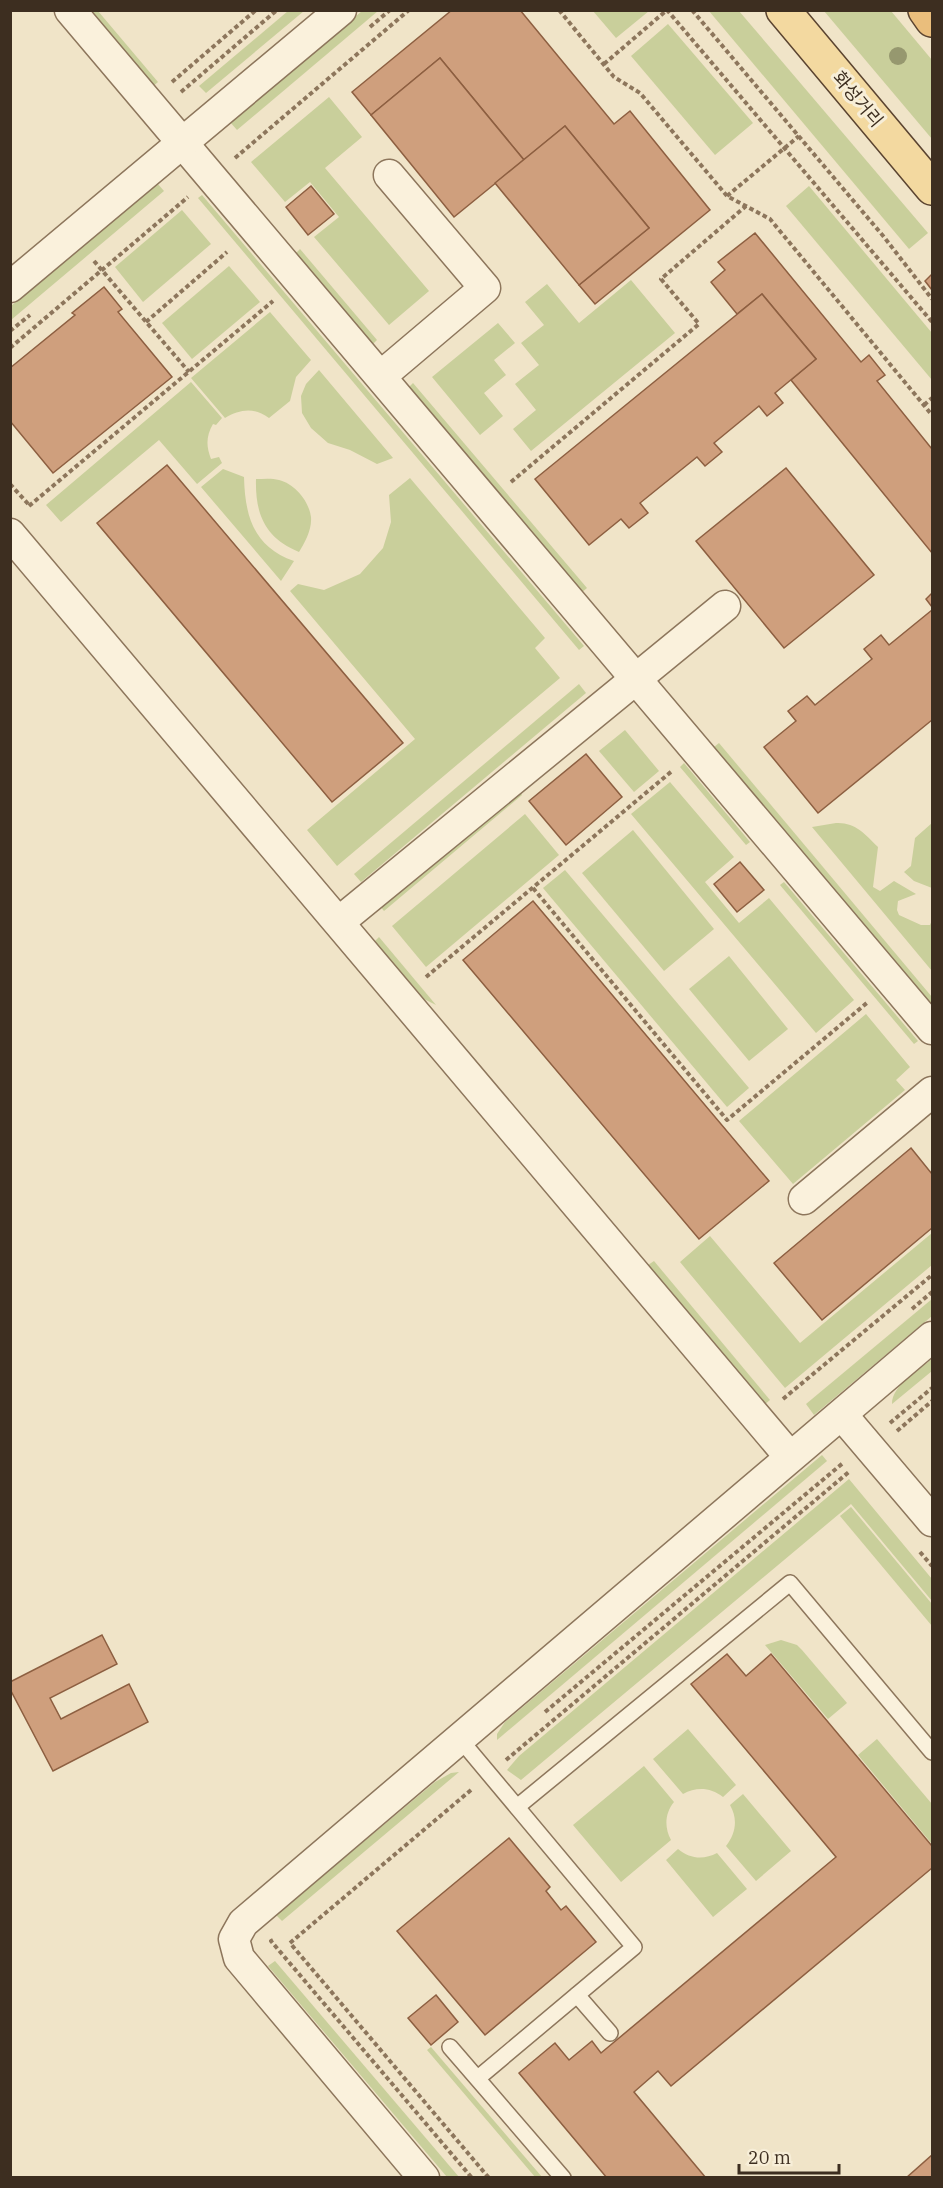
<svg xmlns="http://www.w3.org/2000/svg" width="943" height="2188" viewBox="0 0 943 2188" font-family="'IBM Plex Serif','Noto Sans KR',serif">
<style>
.green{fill:#c9cf9b}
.building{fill:#cf9f7d;stroke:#8d5f41;stroke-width:1.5}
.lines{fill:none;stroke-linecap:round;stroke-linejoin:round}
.service-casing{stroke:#8d765c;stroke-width:18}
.minor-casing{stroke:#8d765c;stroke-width:33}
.primary-casing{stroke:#5b4430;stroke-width:36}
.trunk-casing{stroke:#5b4430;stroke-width:36}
.path{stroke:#8d765c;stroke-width:4;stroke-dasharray:4.5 3;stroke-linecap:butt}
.service{stroke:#faf1dc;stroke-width:15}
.minor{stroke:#faf1dc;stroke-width:30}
.primary{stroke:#f3d9a0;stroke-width:33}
.trunk{stroke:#eabe7c;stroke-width:33}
.tree{fill:#96986f}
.labels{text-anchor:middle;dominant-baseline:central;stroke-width:6;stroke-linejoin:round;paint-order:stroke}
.street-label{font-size:18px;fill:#3d2e20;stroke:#f7eed8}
</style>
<rect width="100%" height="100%" fill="#f0e4c8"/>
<!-- green -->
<g class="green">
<polygon points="88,11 98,11 158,82 152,87"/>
<polygon points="288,11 304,11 206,93 199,86"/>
<polygon points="362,11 378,11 237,130 230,122"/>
<polygon points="593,11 649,11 616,38"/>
<polygon points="709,11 739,11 928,233 909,249"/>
<polygon points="824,11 891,11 932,60 932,139"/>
<polygon points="668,24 753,123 715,155 631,56"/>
<polygon points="329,97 362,137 325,168 429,291 389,325 314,237 339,217 310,182 285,202 251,162"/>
<polygon points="157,183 164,191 11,320 11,306"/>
<polygon points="809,186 932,333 932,380 786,206"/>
<polygon points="202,195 584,646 579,650 198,198"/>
<polygon points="182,210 211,244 143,302 115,267"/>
<polygon points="300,249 377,340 372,345 295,254"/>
<polygon points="229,266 260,302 192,359 162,323"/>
<polygon points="631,280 675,333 531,451 513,429 536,410 515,384 539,365 521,343 544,325 525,302 547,284 579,323"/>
<path d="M 270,312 L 311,360 L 296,377 L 290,401 L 269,418 C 254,407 240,409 225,418 L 191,378 Z"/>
<polygon points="498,323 515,343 494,360 506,375 484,393 503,416 480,435 432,377"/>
<polygon points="319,370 393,458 377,464 350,450 328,443 311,428 302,413 301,396 306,384"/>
<path d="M 191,382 L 222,418 L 216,425 L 213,424 C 206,436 206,446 211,459 L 219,457 L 222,463 L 197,484 L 159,440 L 61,522 L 46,505 Z"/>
<polygon points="413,383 587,588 581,593 408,388"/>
<path d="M 223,469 L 244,477 C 245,517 254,547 294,561 L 281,581 L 201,487 Z"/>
<polygon points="410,478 545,638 535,648 560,678 337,866 307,830 415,739 290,591 298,584 324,590 360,574 383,548 391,522 389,495"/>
<path d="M 256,479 C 263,479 272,478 279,480 C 295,484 309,501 311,517 C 312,530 305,542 299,552 C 265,538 255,514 256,479 Z"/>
<polygon points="579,684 586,693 361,882 354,874"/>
<polygon points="625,730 659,771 634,792 599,751"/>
<polygon points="719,743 932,997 932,1007 714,747"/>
<polygon points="684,763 750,842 746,845 680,767"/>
<polygon points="670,782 734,857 705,882 739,923 769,898 854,1000 816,1033 631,814"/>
<polygon points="518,789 522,795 384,911 379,905"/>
<polygon points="525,814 559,855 426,967 392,926"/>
<path d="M 836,823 C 855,822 865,834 878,847 L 873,887 L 880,891 L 894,881 L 916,894 L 898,901 L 897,910 L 899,915 L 921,925 L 930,925 L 932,920 L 932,971 L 812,827 Z"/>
<polygon points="932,823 932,888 914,881 904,872 911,866 915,838"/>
<polygon points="633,830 714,929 664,971 582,873"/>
<polygon points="565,870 749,1088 727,1107 543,888"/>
<polygon points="784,882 918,1041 914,1044 780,885"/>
<polygon points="379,937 436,1005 420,997 374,942"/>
<polygon points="729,956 788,1029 749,1061 689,989"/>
<polygon points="866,1014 910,1067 896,1080 905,1090 793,1184 739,1121"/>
<polygon points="932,1233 932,1265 785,1388 680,1262 710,1236 800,1343"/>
<polygon points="654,1261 770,1400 764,1405 648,1265"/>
<polygon points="932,1299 932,1316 814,1415 806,1404"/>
<path d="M 932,1359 L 932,1371 L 892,1404 C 892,1385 919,1370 932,1359 Z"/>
<polygon points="822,1455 827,1461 497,1740 497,1734 505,1722"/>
<polygon points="849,1479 932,1579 932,1601 851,1504 521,1780 507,1770 519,1756"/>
<polygon points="851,1507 932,1604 932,1626 840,1516"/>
<polygon points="781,1640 797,1645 802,1650 847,1703 828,1719 765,1645"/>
<path d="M 688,1729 L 736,1785 L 723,1797 C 710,1787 696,1787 683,1794 L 653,1759 Z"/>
<polygon points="877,1739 932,1804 932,1844 858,1755"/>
<path d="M 644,1766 L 674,1802 C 665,1813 664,1827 671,1840 L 621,1882 L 573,1825 Z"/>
<polygon points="459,1772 282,1921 276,1915 435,1782 451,1773"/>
<path d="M 743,1794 L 791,1851 L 756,1881 L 726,1846 C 736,1833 738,1819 730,1805 Z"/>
<path d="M 678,1849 C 690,1859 704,1860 717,1853 L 747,1889 L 713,1917 L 666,1860 Z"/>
<polygon points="275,1961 459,2177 447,2177 268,1966"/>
<polygon points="431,2047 542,2177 535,2177 427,2050"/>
</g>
<!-- building -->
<g class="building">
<polygon points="452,10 520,10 614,124 630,111 710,210 595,304 579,285 649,228 565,126 524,160 440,58 371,115 352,92"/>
<polygon points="440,58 524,160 454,217 371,115"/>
<polygon points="565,126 649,228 579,285 495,183"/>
<polygon points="311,186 334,214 308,235 286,207"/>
<polygon points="755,233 861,362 869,355 885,375 877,381 932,449 932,553 791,380 816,359 762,294 737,314 711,282 725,270 718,262"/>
<polygon points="932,274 932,290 925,281"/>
<polygon points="104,287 122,309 118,312 172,377 53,473 10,421 10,368 75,315 72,313"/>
<polygon points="762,294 816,359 775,393 783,403 767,416 759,406 714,443 722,452 705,466 697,457 640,503 648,513 629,528 621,519 589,545 535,479"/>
<polygon points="167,465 403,743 332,802 97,523"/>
<polygon points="786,468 874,575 784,648 696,541"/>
<polygon points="932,593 932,607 926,599"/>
<polygon points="932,610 932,720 818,813 764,747 796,721 788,711 807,696 815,705 872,659 864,649 881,635 889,645"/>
<polygon points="586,754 622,797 566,845 529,801"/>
<polygon points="740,862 764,890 737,912 714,884"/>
<polygon points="533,901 769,1181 699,1239 463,960"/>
<polygon points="911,1148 932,1174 932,1228 822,1320 774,1263"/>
<polygon points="102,1635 117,1664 50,1698 61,1719 129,1684 148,1722 53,1771 10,1689 10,1682"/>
<polygon points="727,1654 746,1676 771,1654 932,1846 932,1868 671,2086 658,2071 634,2092 706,2178 607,2178 519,2073 555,2043 569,2060 592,2041 601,2053 836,1857 691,1684"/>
<polygon points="509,1838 550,1887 546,1891 561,1910 566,1906 596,1942 485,2035 397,1931"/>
<polygon points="436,1995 458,2022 431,2045 408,2018"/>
<polygon points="932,2155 932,2178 906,2178"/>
</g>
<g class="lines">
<defs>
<g id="service">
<polyline points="459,1738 634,1947 478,2078"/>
<polyline points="517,1807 790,1583 932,1752"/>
<polyline points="577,1995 610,2033"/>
<polyline points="450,2047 563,2178"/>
</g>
<g id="minor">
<polyline points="70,10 932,1029"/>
<polyline points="10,287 341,10"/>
<polyline points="381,376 485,288 389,175"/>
<polyline points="10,534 790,1457"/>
<polyline points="339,922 725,606"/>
<polyline points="804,1199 932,1092"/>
<polyline points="842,1415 932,1521"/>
<polyline points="424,2178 239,1958 234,1939 243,1923 932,1337"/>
</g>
<polyline id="primary" points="783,10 932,188"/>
<polyline id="trunk" points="925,10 932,20"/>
</defs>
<!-- service casing -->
<use href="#service" class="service-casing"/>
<!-- minor casing -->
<use href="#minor" class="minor-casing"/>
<!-- primary casing -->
<use href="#primary" class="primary-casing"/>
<!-- trunk casing -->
<use href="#trunk" class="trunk-casing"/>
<!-- path -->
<g class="path">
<polyline points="559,10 614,77 640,93 727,196 770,219 932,415"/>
<polyline points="692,10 884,237 932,299"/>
<polyline points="370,27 390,10"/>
<polyline points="604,64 667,10 932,322"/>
<polyline points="172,82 256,10"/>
<polyline points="181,92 277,10"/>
<polyline points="235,158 409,10"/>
<polyline points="727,196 799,136"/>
<polyline points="94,261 189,372"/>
<polyline points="146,322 227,252"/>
<polyline points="10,331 30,315"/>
<polyline points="10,348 188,197"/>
<polyline points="924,405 932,398"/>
<polyline points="511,482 699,324 661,279 746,206"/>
<polyline points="10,484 30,506"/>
<polyline points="29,506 273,301"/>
<polyline points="533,888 727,1120 868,1002"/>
<polyline points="426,977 672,771"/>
<polyline points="912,1309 932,1292"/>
<polyline points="783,1399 932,1275"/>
<polyline points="890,1423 932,1388"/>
<polyline points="897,1431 932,1401"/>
<polyline points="920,1552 932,1566"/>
<polyline points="545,1712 843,1463"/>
<polyline points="506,1760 850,1471"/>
<polyline points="471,1790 290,1943 489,2178"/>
<polyline points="273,1940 271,1941 472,2178"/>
</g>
<!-- service -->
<use href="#service" class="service"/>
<!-- minor -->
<use href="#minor" class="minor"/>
<!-- primary -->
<use href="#primary" class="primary"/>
<!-- trunk -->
<use href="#trunk" class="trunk"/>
</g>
<!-- trees -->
<circle class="tree" cx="898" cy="56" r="9"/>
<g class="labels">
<!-- street labels -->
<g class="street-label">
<text transform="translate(858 99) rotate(50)">화성거리</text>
</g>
</g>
<!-- border -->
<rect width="943" height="2188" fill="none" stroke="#3d2e20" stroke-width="24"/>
<!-- scale -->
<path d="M739 2164v9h100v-9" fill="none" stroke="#3d2e20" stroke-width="3"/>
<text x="748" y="2164" font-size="18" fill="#3d2e20" stroke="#f7eed8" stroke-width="4.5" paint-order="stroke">20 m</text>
</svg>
